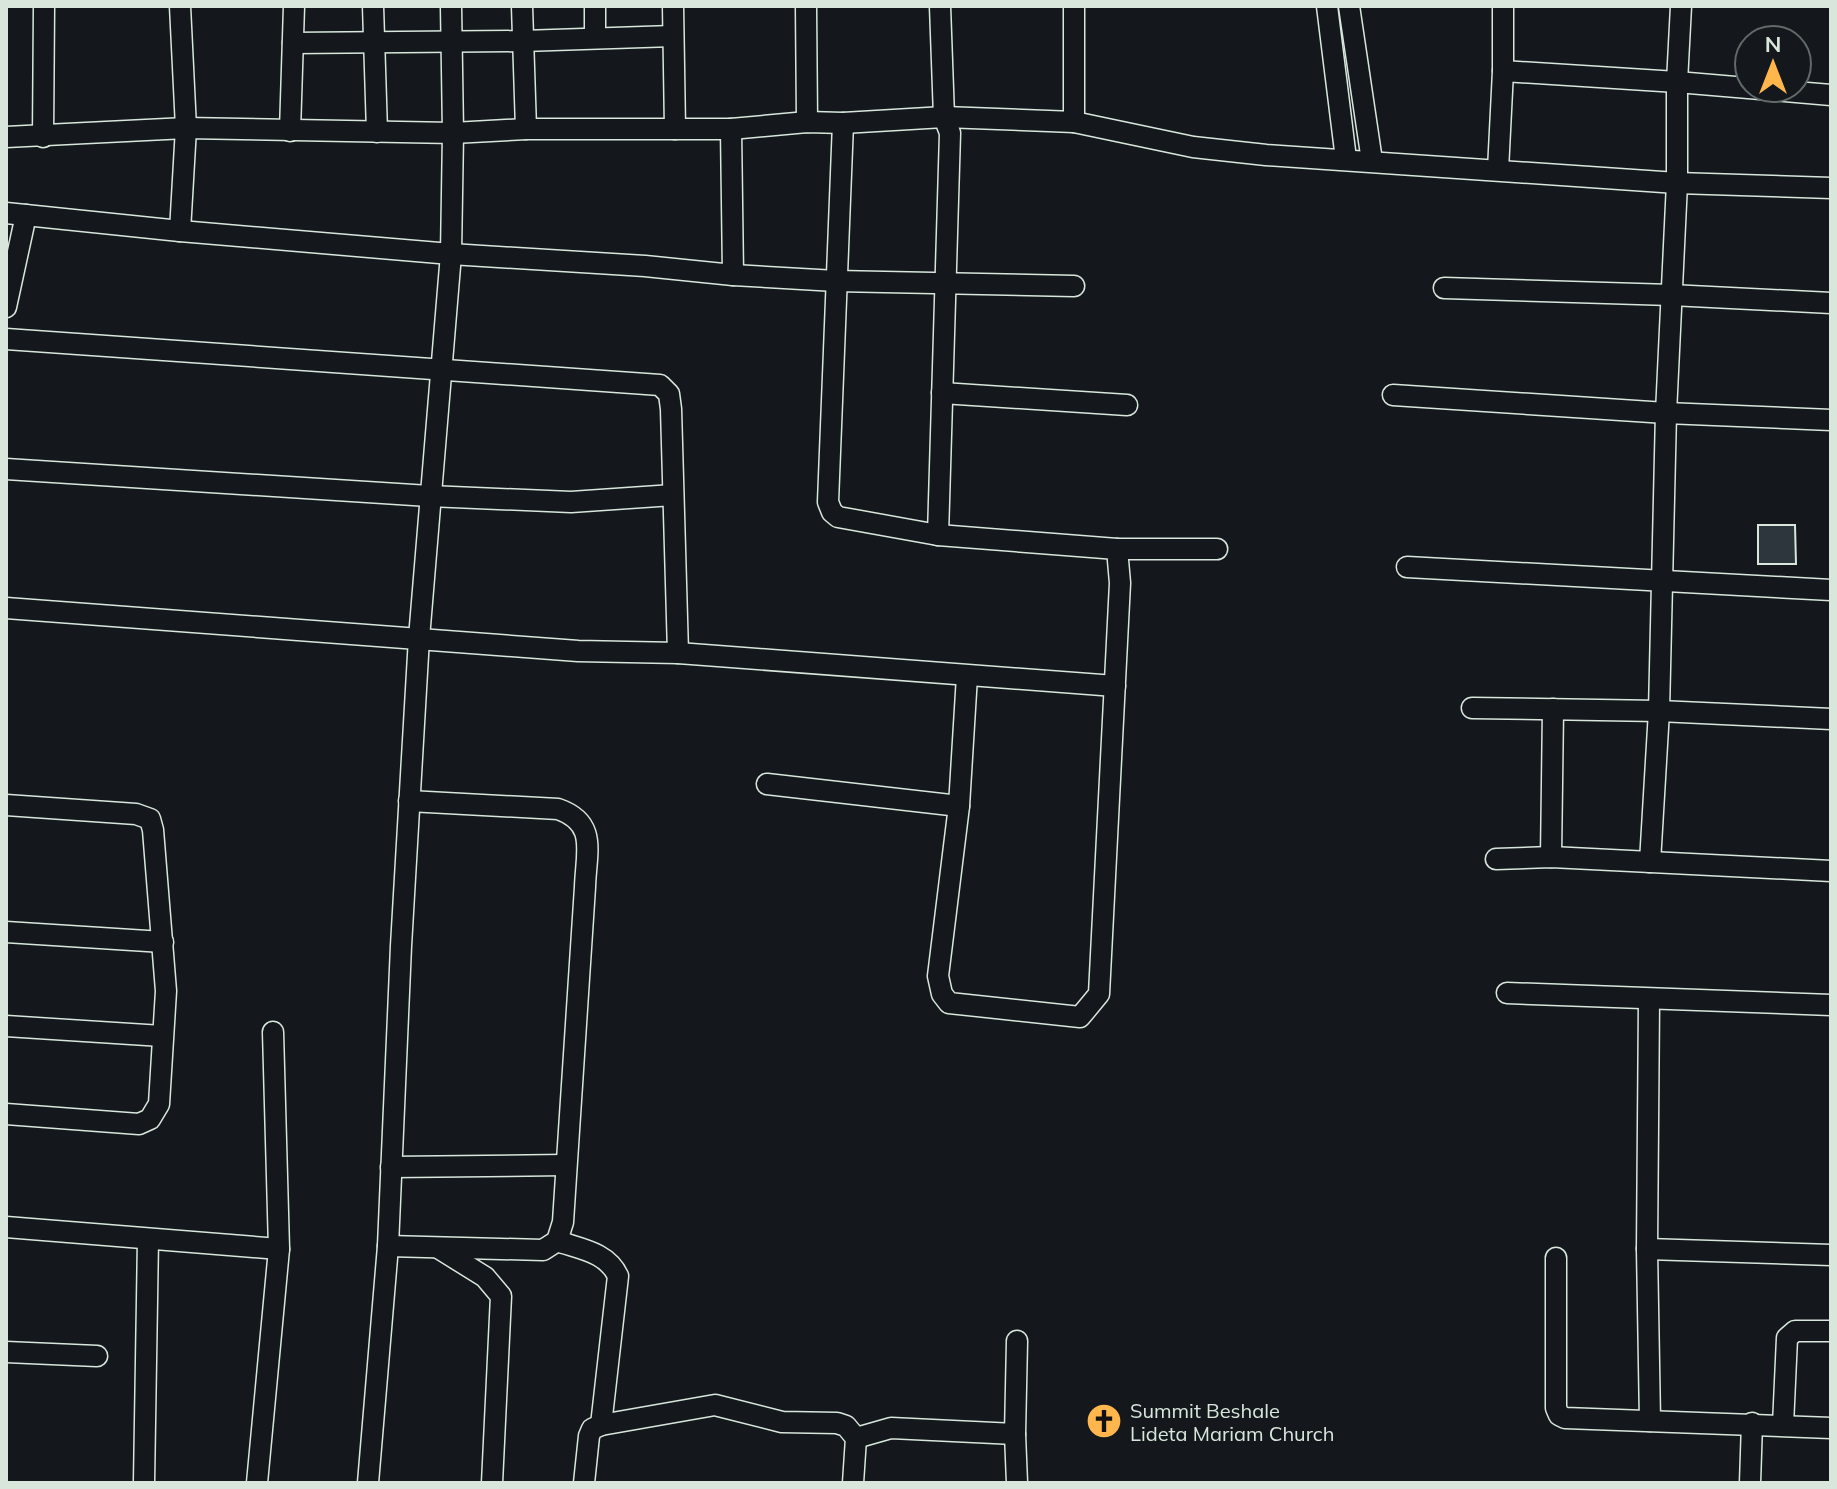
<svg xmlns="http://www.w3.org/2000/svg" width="1837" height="1489" viewBox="0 0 1837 1489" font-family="Mulish,sans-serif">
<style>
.building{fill:#2c363c;stroke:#d8e6dc;stroke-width:2}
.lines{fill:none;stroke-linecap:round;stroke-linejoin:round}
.minor-casing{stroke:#d8e6dc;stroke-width:23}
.minor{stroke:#14181c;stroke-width:20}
.labels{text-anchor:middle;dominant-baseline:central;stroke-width:6;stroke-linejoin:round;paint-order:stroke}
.poi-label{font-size:20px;fill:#d8e6dc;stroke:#14181c;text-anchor:start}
</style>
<rect width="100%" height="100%" fill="#14181c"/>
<!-- building -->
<polygon class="building" points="1758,525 1795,525 1796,564 1758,564"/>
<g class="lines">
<defs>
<g id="minor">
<polyline points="180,6 186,128 180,231"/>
<polyline points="373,6 377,132"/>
<polyline points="522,6 526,129"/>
<polyline points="673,6 675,129"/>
<polyline points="806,6 807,122"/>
<polyline points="1327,6 1346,159"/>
<polyline points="1349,6 1372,161"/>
<polyline points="595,37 595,6"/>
<polyline points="293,43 523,41 673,36"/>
<polyline points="1503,71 1677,82 1831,95"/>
<polyline points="1074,122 1193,147 1266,155 1677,183 1831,188"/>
<polyline points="843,123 828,502 832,512 838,517 938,535 1117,549 1120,583 1099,994 1080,1017 949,1003 942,994 938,976 959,806 967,676"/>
<polyline points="731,129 733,275"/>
<polyline points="290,131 294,6"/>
<polyline points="6,137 186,128 453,133 526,129 731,129 807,122 843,123 944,117 1074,122 1074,6"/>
<polyline points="43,137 44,6"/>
<polyline points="1498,170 1503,71 1503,6"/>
<polyline points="6,213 180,231 451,254 645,266 733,275 836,281 1074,286"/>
<polyline points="1444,288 1671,295 1831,303"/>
<polyline points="6,307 26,215"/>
<polyline points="6,339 660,385 669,394 671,409 678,653"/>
<polyline points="942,393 1127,405"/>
<polyline points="1393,395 1666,413 1831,420"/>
<polyline points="6,469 429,496 571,502 673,495"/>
<polyline points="938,535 950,133 944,117 940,6"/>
<polyline points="1117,549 1217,549"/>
<polyline points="1407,567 1831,590"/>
<polyline points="6,608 578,651 678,653 1115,686"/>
<polyline points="1472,708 1659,711 1831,719"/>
<polyline points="767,784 959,806"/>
<polyline points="6,805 136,814 150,819 153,830 166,991 159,1104 150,1119 139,1124 6,1114"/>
<polyline points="1551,857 1553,709"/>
<polyline points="1496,859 1551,857 1831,871"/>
<polyline points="1650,862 1659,711 1666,413 1677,183 1677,82 1681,6"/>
<polyline points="6,932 163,942"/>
<polyline points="1507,993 1831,1005"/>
<polyline points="1649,1000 1647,1249 1650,1421"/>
<polyline points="6,1026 162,1036"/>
<polyline points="391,1167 565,1165"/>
<polyline points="6,1227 279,1249"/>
<path d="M 557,1241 C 580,1249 607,1252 618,1276 L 601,1425"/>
<path d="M 388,1246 L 543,1250 L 557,1241 L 563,1222 L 585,887 C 586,852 598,823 558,809 L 409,801"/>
<polyline points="440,1249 485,1277 501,1296 492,1483"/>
<polyline points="1647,1249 1831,1255"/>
<polyline points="1556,1258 1556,1408 1559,1415 1565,1418 1831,1428"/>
<polyline points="1017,1341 1015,1434 1017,1483"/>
<polyline points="6,1352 97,1356"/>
<polyline points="1783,1425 1787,1338 1795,1331 1831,1331"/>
<polyline points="856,1438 891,1428 1015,1434"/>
<polyline points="144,1483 148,1239"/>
<polyline points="257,1483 279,1249 273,1032"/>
<polyline points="368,1483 388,1246 401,946 419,638 451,254 453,133 451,6"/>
<polyline points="584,1483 589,1436 592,1429 601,1425 715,1405 782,1422 837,1423 846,1426 856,1438 853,1483"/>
<polyline points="1750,1483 1752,1423"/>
</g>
</defs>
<!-- minor casing -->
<use href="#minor" class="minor-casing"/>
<!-- minor -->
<use href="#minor" class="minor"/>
</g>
<!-- icons -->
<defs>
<symbol id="church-disc" viewBox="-11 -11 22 22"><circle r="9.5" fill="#ffb74d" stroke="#14181c"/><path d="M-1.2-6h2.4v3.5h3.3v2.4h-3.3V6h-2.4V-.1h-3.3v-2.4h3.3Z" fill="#111"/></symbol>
</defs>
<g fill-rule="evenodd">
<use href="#church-disc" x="1084" y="1401" width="40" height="40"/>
</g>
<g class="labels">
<!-- poi labels -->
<g class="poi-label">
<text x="1130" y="1410">Summit Beshale<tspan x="1130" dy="23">Lideta Mariam Church</tspan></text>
</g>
</g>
<!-- border -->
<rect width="1837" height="1489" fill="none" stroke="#d8e6dc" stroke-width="16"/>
<!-- north arrow -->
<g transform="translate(1773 64)"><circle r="38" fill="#14181c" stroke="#626a69" stroke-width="2"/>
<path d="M0-6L14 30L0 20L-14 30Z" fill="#ffb74d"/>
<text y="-12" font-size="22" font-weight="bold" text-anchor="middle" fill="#d8e6dc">N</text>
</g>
</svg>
